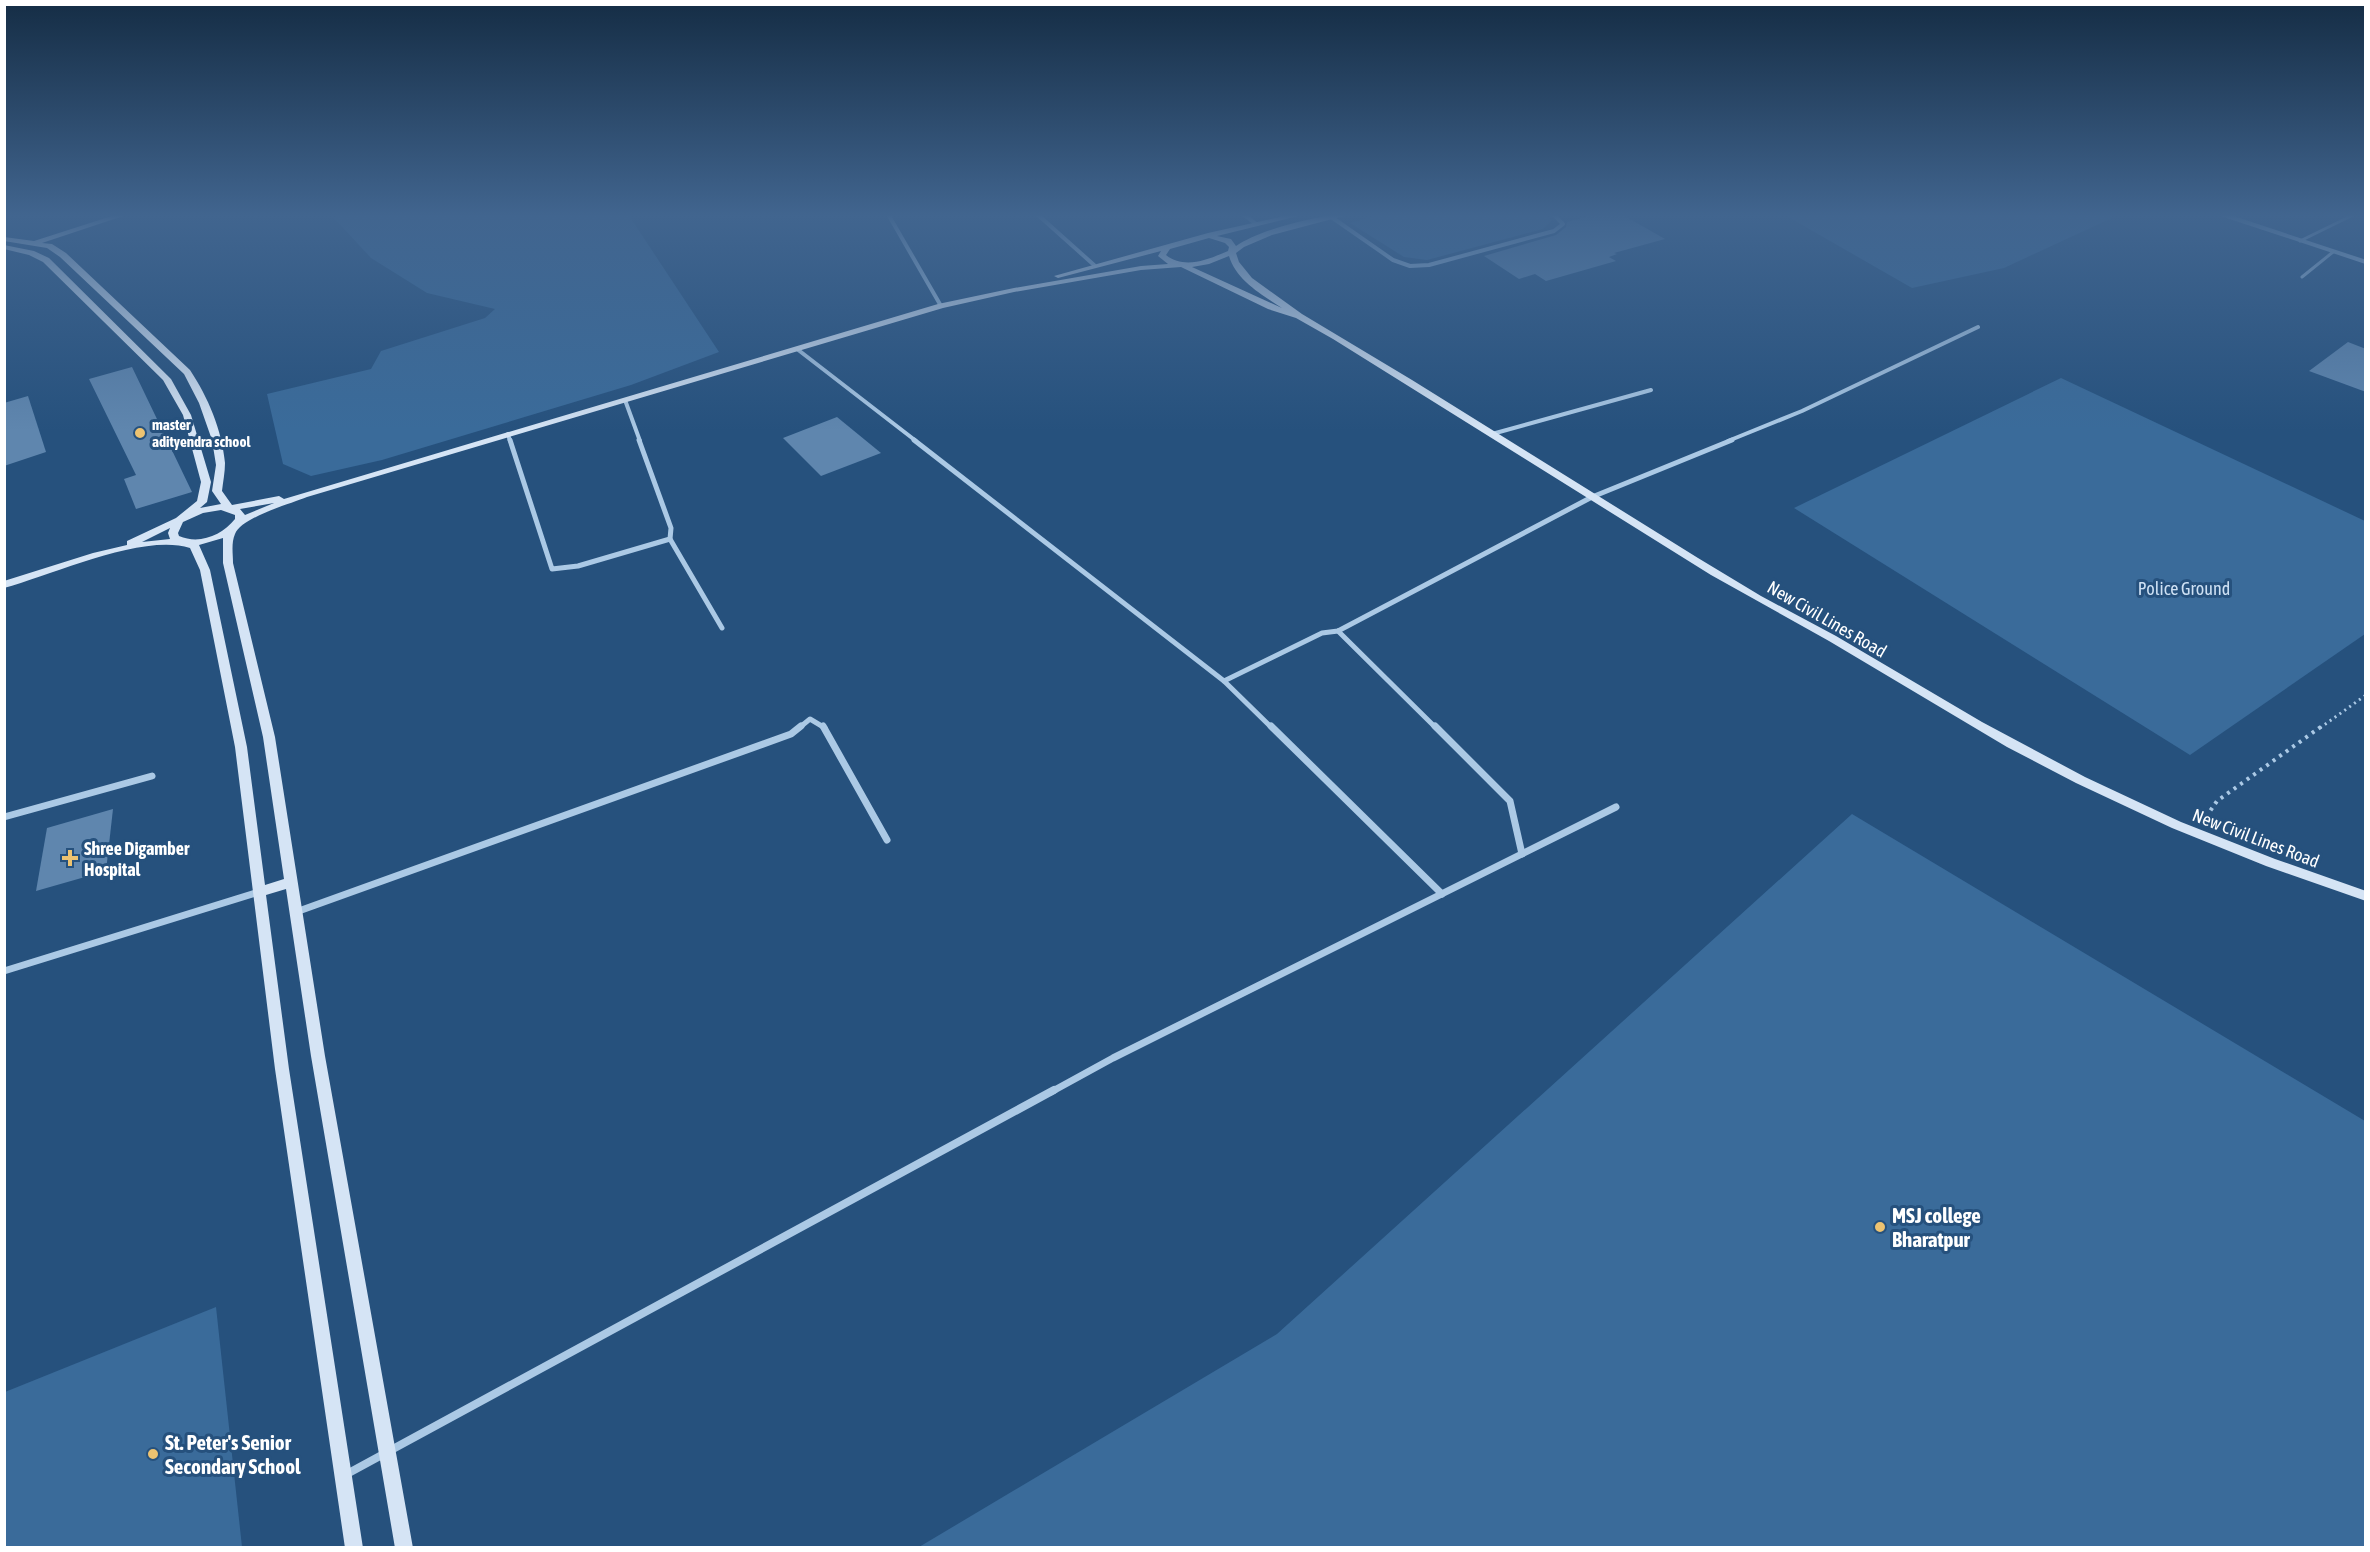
<svg xmlns="http://www.w3.org/2000/svg" width="2370" height="1552" viewBox="0 0 2370 1552" font-family="'Asap Condensed',sans-serif">
<style>
.green{fill:#3a6b9a}
.building{fill:#5f86ae}
.lines{fill:none;stroke-linecap:round;stroke-linejoin:round}
.path-far1{stroke:#abc9e5;stroke-width:3;stroke-dasharray:2 4;stroke-linecap:butt}
.path{stroke:#abc9e5;stroke-width:4;stroke-dasharray:3 5;stroke-linecap:butt}
.lane{stroke:#abc9e5;stroke-width:3}
.street-far3{stroke:#abc9e5;stroke-width:4}
.street-far2{stroke:#abc9e5;stroke-width:5}
.street-far1{stroke:#abc9e5;stroke-width:7}
.street{stroke:#abc9e5;stroke-width:8}
.secondary{fill:#d5e4f5;fill-rule:evenodd}
.poi-dot{fill:#edc371;stroke:#26517d;stroke-width:2}
.labels{text-anchor:middle;dominant-baseline:central;stroke-width:6;stroke-linejoin:round;paint-order:stroke}
.far-poi-label{font-size:15px;font-weight:bold;fill:#fff;stroke:#26517d;text-anchor:start}
.park-label{font-size:18px;fill:#cee1f4;stroke:#26517d}
.street-label{font-size:18px;fill:#fff;stroke:#26517d}
.poi-label{font-size:18px;font-weight:bold;fill:#fff;stroke:#26517d;text-anchor:start}
.near-poi-label{font-size:21px;font-weight:bold;fill:#fff;stroke:#26517d;text-anchor:start}
</style>
<rect width="100%" height="100%" fill="#26517d"/>
<!-- green -->
<g class="green">
<polygon points="341,214 628,214 719,352 631,385 382,460 311,476 283,464 267,394 371,369 381,351 485,318 495,309 427,293 371,258 333,217"/>
<polygon points="1381,214 1543,214 1552,220 1543,229 1427,260 1404,257 1350,223"/>
<polygon points="1783,214 2106,214 2114,217 2004,268 1912,288"/>
<polygon points="2061,378 2365,521 2365,634 2190,755 1794,508"/>
<polygon points="1852,814 2365,1121 2365,1547 919,1547 1277,1334"/>
<polygon points="216,1307 242,1547 5,1547 5,1392"/>
</g>
<!-- building -->
<g class="building">
<polygon points="1597,214 1621,214 1665,239 1614,253 1617,254 1609,257 1616,261 1546,281 1535,274 1519,279 1484,256 1556,235 1566,227 1567,222"/>
<polygon points="2348,342 2366,349 2366,392 2309,371"/>
<polygon points="132,367 192,492 136,509 124,479 136,475 89,379"/>
<polygon points="28,396 46,452 4,466 4,403"/>
<polygon points="837,417 881,453 821,476 783,438"/>
<polygon points="113,809 106,871 36,891 47,828"/>
</g>
<g class="lines">
<!-- path-far1 -->
<polyline class="path-far1" points="2320,728 2366,695"/>
<!-- path -->
<polyline class="path" points="2206,817 2217,801 2322,726"/>
<!-- lane -->
<g class="lane">
<polyline points="2300,241 2355,214"/>
<polyline points="2302,277 2333,252"/>
</g>
<!-- street-far3 -->
<g class="street-far3">
<polyline points="888,214 941,306"/>
<polyline points="1037,214 1094,265"/>
<polyline points="1243,214 1256,224"/>
<polyline points="1327,214 1393,260 1410,266 1429,265 1554,231 1563,224 1553,214"/>
<polyline points="2221,214 2366,262"/>
<polyline points="797,349 916,441"/>
<polyline points="625,400 640,441"/>
<polyline points="508,434 510,441"/>
<polyline points="1492,434 1651,390"/>
<polyline points="1728,441 1802,411 1978,327"/>
</g>
<!-- street-far2 -->
<g class="street-far2">
<polyline points="510,440 552,569 578,566 670,539"/>
<polyline points="639,440 671,528 670,539 722,628"/>
<polyline points="914,440 1224,681 1272,728"/>
<polyline points="1338,631 1436,728"/>
<polyline points="1224,681 1322,633 1338,631 1592,497 1732,440"/>
<polyline points="799,728 810,719 825,728"/>
</g>
<!-- street-far1 -->
<g class="street-far1">
<polyline points="823,726 887,840"/>
<polyline points="1271,726 1442,894"/>
<polyline points="1435,726 1510,801 1522,854"/>
<polyline points="4,817 152,776"/>
<polyline points="296,912 791,734 801,726"/>
<polyline points="4,971 259,892"/>
<polyline points="1051,1092 1113,1058 1616,807"/>
</g>
<!-- street -->
<polyline class="street" points="345,1475 1054,1090"/>
<!-- secondary -->
<path class="secondary" d="M 118,214 L 129,214 L 42,243 L 52,244 L 66,253 L 190,370 C 208,397 222,430 225,463 C 225,472 223,482 222,491 L 232,505 L 279,496 L 284,499 L 938,304 L 1014,288 L 1141,266 L 1168,264 L 1158,256 L 1161,251 L 1058,278 L 1054,276 L 1208,233 L 1293,214 L 1306,214 L 1217,236 L 1231,239 L 1236,246 C 1261,229 1321,214 1351,214 L 1272,235 L 1244,247 L 1236,253 L 1239,262 L 1252,278 L 1302,314 L 1412,380 L 1698,558 L 1761,596 L 1836,636 L 1982,722 L 2085,777 L 2181,822 L 2275,859 L 2366,891 L 2366,901 L 2266,866 L 2172,828 L 2076,783 L 2007,747 L 1829,641 L 1711,575 L 1333,339 L 1296,318 L 1268,309 L 1181,267 L 1141,270 L 1014,292 L 943,308 L 307,497 C 290,504 242,517 235,534 C 231,543 233,554 233,563 L 275,737 L 325,1056 L 413,1548 L 395,1548 L 311,1056 L 286,889 L 266,895 L 289,1069 L 363,1548 L 345,1548 L 275,1069 L 235,747 L 200,570 L 190,548 C 142,533 53,575 4,588 L 4,581 L 93,553 L 127,545 L 127,541 L 176,518 L 197,501 L 201,482 L 183,415 L 163,380 L 43,262 L 29,255 L 4,249 L 4,245 L 34,251 L 49,258 L 171,379 L 191,415 L 211,482 L 207,502 L 200,508 L 221,504 L 212,491 L 216,465 L 212,440 L 199,403 L 184,374 L 60,257 L 47,248 L 4,241 L 4,237 L 34,241 ZM 1209,238 L 1225,243 L 1229,247 L 1228,251 C 1209,259 1185,270 1166,255 L 1170,249 ZM 1229,256 C 1236,280 1262,295 1282,308 L 1192,267 L 1209,264 ZM 274,503 L 245,515 L 240,509 ZM 221,510 L 235,515 L 235,519 C 222,535 200,545 179,536 L 178,533 L 183,522 L 203,513 ZM 170,528 L 168,533 L 170,539 L 142,542 ZM 223,538 L 223,563 L 263,737 L 284,879 L 265,885 L 247,747 L 210,570 L 199,545 Z"/>
</g>
<!-- sky -->
<linearGradient id="sky" x2="0" y2="1"><stop stop-color="#152d45"/><stop offset="0.5" stop-color="#41658f"/><stop offset="1" stop-color="#41658f" stop-opacity="0"/></linearGradient>
<rect width="2370" height="431" fill="url(#sky)"/>
<!-- markers -->
<g class="poi-dot">
<circle cx="140" cy="433" r="6"/>
<path d="M67 849h6v6h6v6h-6v6h-6v-6h-6v-6h6z"/>
<circle cx="1880" cy="1227" r="6"/>
<circle cx="153" cy="1454" r="6"/>
</g>
<g class="labels">
<!-- far-poi labels -->
<g class="far-poi-label">
<text x="152" y="424">master<tspan x="152" dy="17">adityendra school</tspan></text>
</g>
<!-- park labels -->
<g class="park-label">
<text x="2184" y="588">Police Ground</text>
</g>
<!-- street labels -->
<g class="street-label">
<text transform="translate(1827 619) rotate(30)">New Civil Lines Road</text>
<text transform="translate(2256 838) rotate(21)">New Civil Lines Road</text>
</g>
<!-- poi labels -->
<g class="poi-label">
<text x="84" y="848">Shree Digamber<tspan x="84" dy="21">Hospital</tspan></text>
</g>
<!-- near-poi labels -->
<g class="near-poi-label">
<text x="1892" y="1215">MSJ college<tspan x="1892" dy="24">Bharatpur</tspan></text>
<text x="165" y="1442">St. Peter's Senior<tspan x="165" dy="24">Secondary School</tspan></text>
</g>
</g>
<!-- border -->
<rect width="2370" height="1552" fill="none" stroke="#ffffff" stroke-width="12"/>
</svg>
